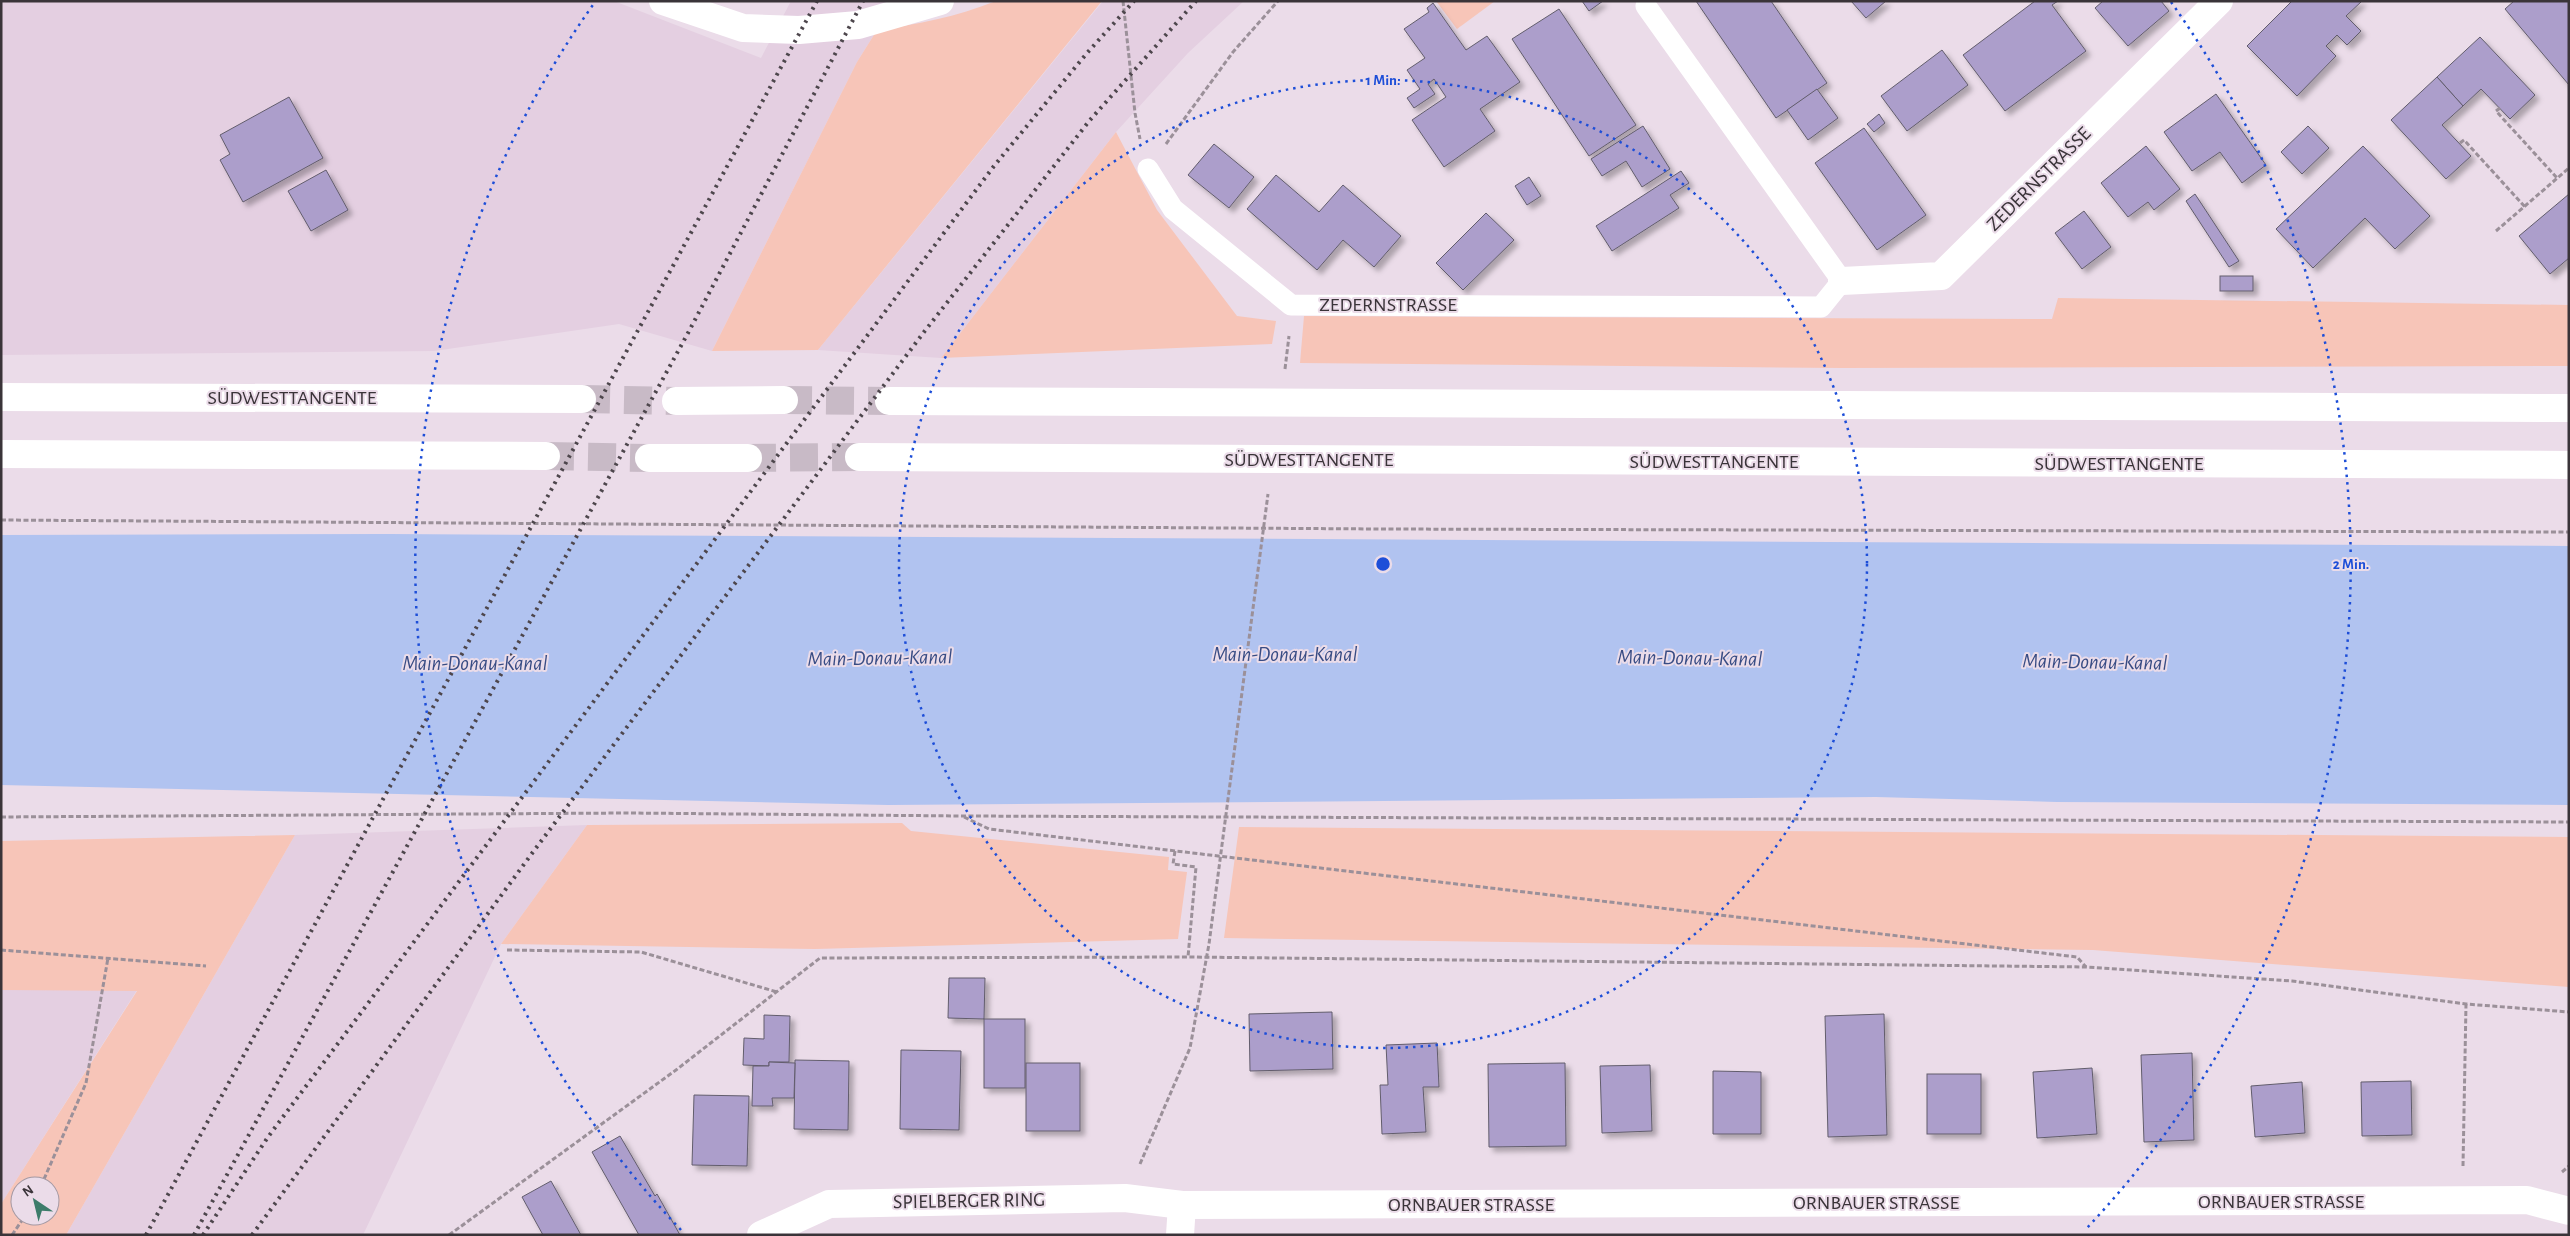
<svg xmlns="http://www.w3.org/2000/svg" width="2570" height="1236" viewBox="0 0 2570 1236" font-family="'Alegreya Sans',sans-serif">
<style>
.built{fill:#e4cfe1}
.green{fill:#f7c5b8;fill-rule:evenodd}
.water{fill:#b1c3f0}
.building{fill:#ac9ecb;stroke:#625d6c;filter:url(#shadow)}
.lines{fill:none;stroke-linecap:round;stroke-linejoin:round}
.trunk-tunnel{stroke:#c8bac6;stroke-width:28;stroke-dasharray:28 14;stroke-linecap:butt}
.path{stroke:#9b9099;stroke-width:3;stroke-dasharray:5 2.5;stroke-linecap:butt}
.service{stroke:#fff;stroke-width:21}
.minor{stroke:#fff;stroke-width:28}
.trunk{stroke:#fff;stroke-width:28}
.rail{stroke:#4d464c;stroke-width:4;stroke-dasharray:2.5 5;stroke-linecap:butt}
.ring{fill:none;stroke:#1d4ed8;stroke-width:2.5;stroke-dasharray:2.5 5}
.labels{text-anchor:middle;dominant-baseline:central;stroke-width:4;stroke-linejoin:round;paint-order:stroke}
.street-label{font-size:20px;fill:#3a3439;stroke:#ebdce9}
.water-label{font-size:21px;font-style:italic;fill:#384c84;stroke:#ebdce9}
.centre{fill:#1d4ed8;stroke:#ebdce9;stroke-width:2.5}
.ring-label{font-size:15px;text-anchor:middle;font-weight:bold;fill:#1d4ed8;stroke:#ebdce9;stroke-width:4;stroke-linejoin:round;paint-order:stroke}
</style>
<defs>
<filter id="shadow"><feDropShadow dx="4.5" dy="4.5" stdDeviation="2.5" flood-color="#0004"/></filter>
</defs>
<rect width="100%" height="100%" fill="#ebdce9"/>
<!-- built -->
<g class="built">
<polygon points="1,1 614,1 761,58 791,1 890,1 877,30 857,62 712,351 619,324 434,351 1,355"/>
<polygon points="1103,1 1244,1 1188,53 1116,132 941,358 818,350"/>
<polygon points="587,825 501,944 363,1235 66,1235 295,835"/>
<polygon points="1,990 137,990 1,1204"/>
</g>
<!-- green -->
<g class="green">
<path d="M 996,1 L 1102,1 L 818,350 L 712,351 L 857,62 L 877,30 C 918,24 956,17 996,1 Z"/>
<polygon points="1436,1 1495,1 1457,29"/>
<polygon points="1116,132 1157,210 1237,316 1276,321 1272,344 941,358"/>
<polygon points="2058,298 2569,305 2569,366 1842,368 1300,363 1304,316 2052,319"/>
<polygon points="902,823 911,831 1169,857 1168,870 1187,872 1178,939 815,949 501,944 587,825"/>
<polygon points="1239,827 2569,837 2569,987 2093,950 1224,938"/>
<path d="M 295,835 L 66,1235 L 1,1235 L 1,1204 L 137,991 L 1,990 L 1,841 ZM 20,1186 L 50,1186 L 50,1216 L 20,1216 Z"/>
</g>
<!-- water -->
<polygon class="water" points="389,534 2569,546 2569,805 2057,802 1876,797 888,805 1,785 1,535"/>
<!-- building -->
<g class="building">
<polygon points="1582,1 1603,1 1589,11"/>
<polygon points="1696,1 1771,1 1827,83 1776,118"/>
<polygon points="1851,1 1886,1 1866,18"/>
<polygon points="2035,1 2058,1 2052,5 2086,51 2005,111 1963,55"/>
<polygon points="2103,1 2161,1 2169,11 2128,46 2095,8"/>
<polygon points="2292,1 2362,1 2346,16 2361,31 2347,45 2337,35 2326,46 2336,56 2297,96 2247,46"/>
<polygon points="2514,1 2569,1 2569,85 2505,9"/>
<polygon points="1433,3 1466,50 1487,36 1520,82 1480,109 1495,131 1444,167 1412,120 1446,97 1434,79 1428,84 1435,94 1414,108 1407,98 1420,89 1407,70 1425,58 1404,29 1429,12 1427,8"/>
<polygon points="1559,9 1636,125 1589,156 1512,39"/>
<polygon points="2480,37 2535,95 2510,119 2481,89 2463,106 2437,77"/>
<polygon points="1942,50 1968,85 1907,131 1881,96"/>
<polygon points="2437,77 2463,106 2442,125 2471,156 2446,179 2391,120"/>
<polygon points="1817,89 1838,118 1808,140 1787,110"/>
<polygon points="2216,94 2266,165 2242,183 2220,152 2192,171 2164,132"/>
<polygon points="289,97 323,158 243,202 220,160 230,154 220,135"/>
<polygon points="1879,114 1885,123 1874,132 1867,124"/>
<polygon points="1643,126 1670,169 1642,187 1626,161 1602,176 1591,159"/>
<polygon points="2308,126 2329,148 2302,174 2281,152"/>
<polygon points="1864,128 1926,215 1877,250 1815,163"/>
<polygon points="1214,144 1254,177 1229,208 1188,175"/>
<polygon points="2146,146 2180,189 2154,210 2148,202 2128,217 2101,183"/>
<polygon points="2363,146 2430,216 2395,249 2365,218 2313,268 2276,229"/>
<polygon points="326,170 348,210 311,231 288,191"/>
<polygon points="1681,171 1689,183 1670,195 1679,208 1612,251 1596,226"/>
<polygon points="1276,175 1319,212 1343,185 1401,236 1374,267 1343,240 1317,270 1247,209"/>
<polygon points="1529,177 1541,196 1527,205 1515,186"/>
<polygon points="2195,194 2239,261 2229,267 2186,201"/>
<polygon points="2569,194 2569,258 2550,274 2519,236"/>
<polygon points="2084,211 2111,247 2082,269 2055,233"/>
<polygon points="1486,213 1514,240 1463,290 1436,263"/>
<rect x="2220" y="276" width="33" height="15"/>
<polygon points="949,978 985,978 984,1019 948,1018"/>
<polygon points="1332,1012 1333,1069 1250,1071 1249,1014"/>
<polygon points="1884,1014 1887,1135 1828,1137 1825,1016"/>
<polygon points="764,1015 790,1016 789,1062 769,1062 769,1066 743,1065 744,1038 764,1039"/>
<rect x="984" y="1019" width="41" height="69"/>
<polygon points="1437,1043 1439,1087 1423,1087 1426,1132 1382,1134 1380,1085 1388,1085 1386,1045"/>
<polygon points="901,1050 961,1051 959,1130 900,1129"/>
<polygon points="2192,1053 2194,1140 2144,1142 2141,1055"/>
<polygon points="795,1060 849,1061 848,1130 794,1129"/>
<polygon points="769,1062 795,1063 794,1098 772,1098 773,1106 752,1106 753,1066 769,1066"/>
<rect x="1026" y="1063" width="54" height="68"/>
<polygon points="1565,1063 1566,1146 1489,1147 1488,1064"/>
<polygon points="1650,1065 1652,1131 1602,1133 1600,1066"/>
<polygon points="2092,1068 2097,1134 2037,1138 2033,1072"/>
<polygon points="1713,1071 1761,1072 1761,1134 1713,1134"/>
<rect x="1927" y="1074" width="54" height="60"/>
<polygon points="2411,1081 2412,1135 2362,1136 2361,1082"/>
<polygon points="2302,1082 2305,1133 2255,1137 2251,1086"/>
<polygon points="694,1095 749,1096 747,1166 692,1165"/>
<polygon points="620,1136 655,1196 657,1194 680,1235 639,1235 592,1152"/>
<polygon points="551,1181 581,1235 543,1235 522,1197"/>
</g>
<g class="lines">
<!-- trunk-tunnel -->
<g class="trunk-tunnel">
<polyline points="582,399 676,401"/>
<polyline points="784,400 889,401"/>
<polyline points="546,456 649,458"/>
<polyline points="748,458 859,457"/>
</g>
<!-- path -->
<g class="path">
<polyline points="1123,1 1135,113 1140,139"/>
<polyline points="2500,108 2496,111 2557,178"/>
<polyline points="2460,143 2464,140 2525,207"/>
<polyline points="1166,144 1233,52 1278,1"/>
<polyline points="2496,231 2569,168"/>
<polyline points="1285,369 1289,336"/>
<polyline points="1,520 1380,529 2569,532"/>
<polyline points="1,817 627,813 963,816 2569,822"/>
<polyline points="964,817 989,829 2077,957 2086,967"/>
<polyline points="1175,851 1173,864 1196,867 1188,957"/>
<polyline points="1,950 206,966"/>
<polyline points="507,950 641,952 777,992"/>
<polyline points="1140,1164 1190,1048 1209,944 1268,494"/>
<polyline points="2463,1166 2466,1004"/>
<polyline points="2562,1172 2569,1166"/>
<polyline points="41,1186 86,1083 108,958"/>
<polyline points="12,1235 25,1216"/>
<polyline points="449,1235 676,1070 820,958 1188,957 2086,967 2292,981 2466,1004 2569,1012"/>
</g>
<!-- service -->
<polyline class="service" points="1148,169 1173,209 1291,305 1821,307 1842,281 1646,6"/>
<!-- minor -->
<g class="minor">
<polyline points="663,1 743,28 799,30 858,25 940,1"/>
<polyline points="1842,281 1941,276 2219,1"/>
<polyline points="761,1235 829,1204 1125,1198 1182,1205 2527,1200 2569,1211"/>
<polyline points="1180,1235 1182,1205"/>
</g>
<!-- trunk -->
<g class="trunk">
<polyline points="1,397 582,399"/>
<polyline points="676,401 784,400"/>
<polyline points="889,401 2569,408"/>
<polyline points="1,454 546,456"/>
<polyline points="859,457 2569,465"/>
<polyline points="649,458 748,458"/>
</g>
<!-- rail -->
<g class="rail">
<polyline points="146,1235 817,1"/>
<polyline points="194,1235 688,333 863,1"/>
<polyline points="203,1235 268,1137 994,166 1087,53 1134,1"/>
<polyline points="252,1235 533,852 924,332 1090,120 1196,1"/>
</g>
</g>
<!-- distance rings -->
<g class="ring">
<circle cx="1383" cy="564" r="484"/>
<path d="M681 1230A968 968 0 0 1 595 2M2171 2A968 968 0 0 1 2085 1230"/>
</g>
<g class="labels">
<!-- street labels -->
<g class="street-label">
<text transform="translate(2039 179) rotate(-45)">ZEDERNSTRASSE</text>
<text x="1388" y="305">ZEDERNSTRASSE</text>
<text x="292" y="398">SÜDWESTTANGENTE</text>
<text x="1309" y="460">SÜDWESTTANGENTE</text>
<text x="1714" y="462">SÜDWESTTANGENTE</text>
<text x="2119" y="464">SÜDWESTTANGENTE</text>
<text transform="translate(969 1201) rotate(-1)">SPIELBERGER RING</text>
<text x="2281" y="1202">ORNBAUER STRASSE</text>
<text x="1876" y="1203">ORNBAUER STRASSE</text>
<text x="1471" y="1205">ORNBAUER STRASSE</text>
</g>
<!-- water labels -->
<g class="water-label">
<text x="1285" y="654">Main-Donau-Kanal</text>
<text transform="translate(880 658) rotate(-1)">Main-Donau-Kanal</text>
<text transform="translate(1690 658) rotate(1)">Main-Donau-Kanal</text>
<text transform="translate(2095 662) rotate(1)">Main-Donau-Kanal</text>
<text x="475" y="663">Main-Donau-Kanal</text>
</g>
</g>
<circle cx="1383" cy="564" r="8" class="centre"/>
<g class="ring-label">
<text x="1383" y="85">1 Min.</text>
<text x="2351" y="569">2 Min.</text>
</g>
<!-- border -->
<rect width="2570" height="1236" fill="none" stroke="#3a3439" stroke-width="5"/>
<!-- north arrow -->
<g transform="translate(35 1201) rotate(325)"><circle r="24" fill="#ebdce9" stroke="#a499a3"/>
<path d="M0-4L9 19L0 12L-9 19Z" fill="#3d7c6a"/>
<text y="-8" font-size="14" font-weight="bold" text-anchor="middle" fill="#3a3439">N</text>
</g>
</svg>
